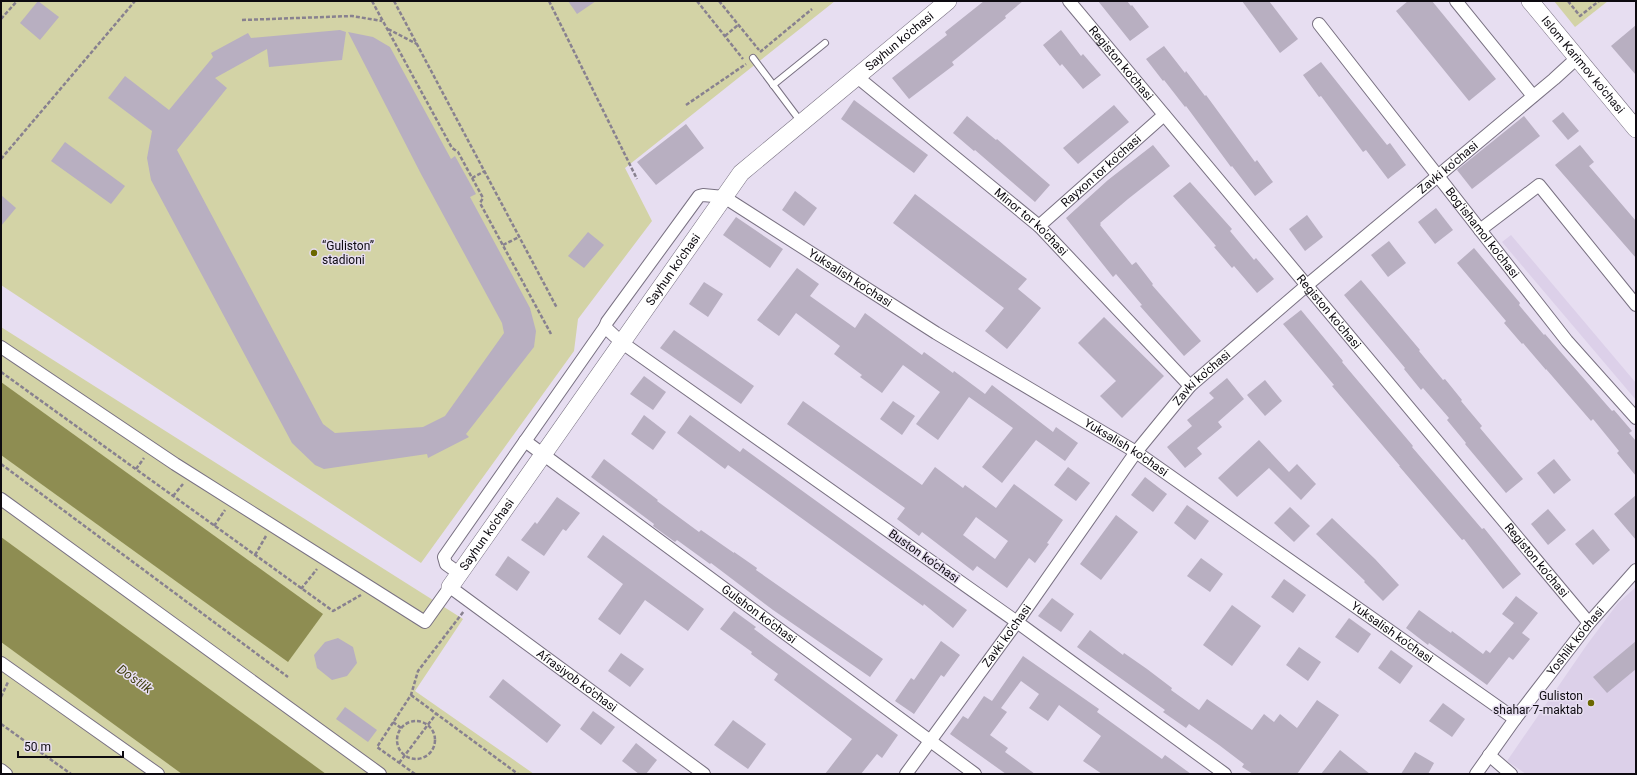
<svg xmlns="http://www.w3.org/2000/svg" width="1637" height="775" viewBox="0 0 1637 775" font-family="Roboto,sans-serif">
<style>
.built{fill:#dcd0e9}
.green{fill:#d3d3a6}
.water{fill:#8e8d52}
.building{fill:#b8afc1;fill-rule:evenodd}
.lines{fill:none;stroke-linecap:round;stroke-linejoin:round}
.lane-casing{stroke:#797182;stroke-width:8}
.street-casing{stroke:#797182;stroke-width:14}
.secondary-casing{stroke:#797182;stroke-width:18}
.path{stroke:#88818f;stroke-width:2.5;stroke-dasharray:4 2;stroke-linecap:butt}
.lane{stroke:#fff;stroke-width:6}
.street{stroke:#fff;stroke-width:12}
.secondary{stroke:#fff;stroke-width:17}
.poi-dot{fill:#6b6700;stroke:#e7def1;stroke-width:1.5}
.labels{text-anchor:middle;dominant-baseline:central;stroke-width:3;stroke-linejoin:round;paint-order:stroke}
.street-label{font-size:12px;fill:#0d0a10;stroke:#e7def1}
.poi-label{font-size:12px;fill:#0d0a10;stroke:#e7def1;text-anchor:start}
.water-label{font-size:13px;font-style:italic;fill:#3e3d0d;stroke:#e7def1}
</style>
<rect width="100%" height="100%" fill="#e7def1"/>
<!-- built -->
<g class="built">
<polygon points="1511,235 1636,383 1636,400 1502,242"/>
<polygon points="1636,587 1636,774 1526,774 1507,761 1586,646 1618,603"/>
</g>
<!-- green -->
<g class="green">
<polygon points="1,1 835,1 625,168 652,221 578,319 574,351 421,563 1,285"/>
<polygon points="1554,1 1608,1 1575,27"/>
<polygon points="1,327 463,619 415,691 534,774 9,774 1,768"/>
</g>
<!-- water -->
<g class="water">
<polygon points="1,382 323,614 288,662 1,455"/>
<polygon points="1,537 326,774 182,774 1,642"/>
</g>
<!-- building -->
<g class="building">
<polygon points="38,1 59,17 40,40 20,23"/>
<polygon points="568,1 596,1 577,14"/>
<polygon points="984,1 1023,1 1005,16 1006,18 952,62 954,65 909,99 892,78 947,35 945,32"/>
<polygon points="1098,1 1127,1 1131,6 1132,5 1149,27 1130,41"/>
<polygon points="1242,1 1269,1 1298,39 1280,53"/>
<polygon points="1408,1 1432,1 1496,79 1469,101 1396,11"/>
<polygon points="1636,25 1636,75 1611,46"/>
<polygon points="340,30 346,32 342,60 269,67 267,49 215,78 227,88 177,150 323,424 335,433 423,427 445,416 504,333 502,323 421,174 348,32 373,37 390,47 451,159 455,156 476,194 470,197 530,308 536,331 534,347 466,434 469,437 428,458 427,454 324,469 315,465 292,443 151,180 147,158 152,131 108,98 125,76 169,110 213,57 211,53 248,33 251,38"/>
<polygon points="1061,30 1081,56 1083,54 1101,75 1083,89 1062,64 1060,66 1043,45"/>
<polygon points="1164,46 1185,73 1186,71 1205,96 1206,95 1255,162 1257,160 1273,182 1255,196 1232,166 1231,167 1186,106 1185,107 1164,80 1163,81 1146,59"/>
<polygon points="1321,62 1387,145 1390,143 1406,165 1388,179 1366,150 1363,152 1321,96 1319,97 1303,75"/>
<polygon points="854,100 928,155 914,173 841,119"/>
<polygon points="1114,105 1129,122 1078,164 1063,148"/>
<polygon points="1563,112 1579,131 1568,140 1552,121"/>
<polygon points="967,116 996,140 997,139 1050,185 1035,202 975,150 974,151 953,133"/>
<polygon points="1524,116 1540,136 1472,189 1457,170"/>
<polygon points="686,124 704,148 656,185 637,162"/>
<polygon points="65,142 125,186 111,204 51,161"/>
<polygon points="1153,145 1170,166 1128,199 1100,223 1101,224 1100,225 1132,265 1136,262 1153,284 1152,285 1201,341 1184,356 1140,306 1142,305 1116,274 1113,277 1066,218 1108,180"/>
<polygon points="1580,145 1594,162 1589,166 1636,221 1636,258 1555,165"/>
<polygon points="1190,182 1232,229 1230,231 1254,260 1256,258 1274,279 1257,293 1234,266 1232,268 1214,247 1216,246 1173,196"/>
<polygon points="795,191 817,208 804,226 782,210"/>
<polygon points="915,194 1027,279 1018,289 1041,308 1007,349 985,331 1004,308 893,223"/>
<polygon points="1,195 16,208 1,226"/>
<polygon points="1436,208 1453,230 1435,244 1418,222"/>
<polygon points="1307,215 1323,237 1305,251 1289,229"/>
<polygon points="736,217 783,249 770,268 723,235"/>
<polygon points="588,232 604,245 584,268 568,256"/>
<polygon points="1389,241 1406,263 1388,277 1371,255"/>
<polygon points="1474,248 1520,303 1519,305 1544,335 1545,334 1612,411 1614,410 1632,431 1629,433 1636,441 1636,476 1617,453 1619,451 1593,419 1591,421 1546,369 1546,370 1523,343 1522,344 1504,323 1506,321 1457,263"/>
<polygon points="797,268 819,284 810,296 855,328 865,313 922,355 924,352 953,373 954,371 985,394 992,385 1053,432 1056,427 1078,443 1065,461 1036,440 1002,483 982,467 1013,428 969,397 938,440 916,424 940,392 903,365 882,393 860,377 862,375 834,354 840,346 796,313 779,336 757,320"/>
<polygon points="1361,280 1420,350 1419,351 1443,380 1445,379 1462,400 1461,401 1482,426 1480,428 1523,479 1506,493 1465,444 1466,443 1447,420 1449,418 1423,388 1421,390 1404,369 1405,368 1344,295"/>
<polygon points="704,282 723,294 708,317 689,304"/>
<polygon points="1301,310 1343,361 1342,362 1413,446 1412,447 1482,529 1484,528 1521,574 1503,589 1464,539 1462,540 1399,466 1400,466 1332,386 1334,385 1283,324"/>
<polygon points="1104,317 1164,376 1122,418 1100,396 1116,381 1078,343"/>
<polygon points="674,330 754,386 741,404 660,348"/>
<polygon points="644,376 666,392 653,410 630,394"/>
<polygon points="1227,378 1244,399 1218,422 1222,427 1197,448 1202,454 1185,468 1167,447 1192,426 1187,420 1214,398 1209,393"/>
<polygon points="1265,380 1282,401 1265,416 1247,395"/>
<path d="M 803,401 L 922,485 L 935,467 L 963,488 L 965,485 L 996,508 L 1014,484 L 1063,520 L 1047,543 L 1049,544 L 1035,563 L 1029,558 L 1007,588 L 977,566 L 973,571 L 922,532 L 919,536 L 897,519 L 905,508 L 787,424 ZM 976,517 L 1008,541 L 995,559 L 963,535 Z"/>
<polygon points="893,401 915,416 902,435 880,419"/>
<polygon points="644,415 666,432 653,450 631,434"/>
<polygon points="690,415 740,452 743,448 967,610 953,628 924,604 923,606 728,465 725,469 677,433"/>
<polygon points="1259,440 1289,472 1297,464 1316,484 1301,500 1269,468 1237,497 1218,478"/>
<polygon points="604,459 658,500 657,501 699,532 701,530 734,553 734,552 757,568 756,570 883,659 870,677 773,610 711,563 710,564 677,540 675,542 653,526 654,524 591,477"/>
<polygon points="1554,459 1571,480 1554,494 1537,473"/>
<polygon points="1068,467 1090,483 1076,501 1054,485"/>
<polygon points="1145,477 1167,494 1153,512 1131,495"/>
<polygon points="1636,495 1636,540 1614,514"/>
<polygon points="557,497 580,513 566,531 563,529 544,556 521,540 535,522 537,524"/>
<polygon points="1187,505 1209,521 1195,540 1174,523"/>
<polygon points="1290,507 1310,526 1294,542 1274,523"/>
<polygon points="1548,509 1566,530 1548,545 1531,524"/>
<polygon points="1116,515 1138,532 1101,580 1080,564"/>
<polygon points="1332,518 1375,559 1399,585 1383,601 1364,582 1365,581 1316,534"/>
<polygon points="1593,529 1610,550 1593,565 1575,544"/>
<polygon points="603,535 704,609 688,631 645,600 620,635 598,619 623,584 587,557"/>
<polygon points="508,556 530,572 517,591 495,575"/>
<polygon points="1201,558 1223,574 1210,592 1187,576"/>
<polygon points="1284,579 1306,595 1293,613 1271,597"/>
<polygon points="1516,596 1538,613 1522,633 1530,639 1513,660 1509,657 1487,685 1429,643 1428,645 1406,628 1419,610 1451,633 1452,631 1483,654 1486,650 1490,653 1514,623 1502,614"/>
<polygon points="1052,598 1074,614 1061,632 1038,616"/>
<polygon points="1232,605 1261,626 1232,666 1203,645"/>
<polygon points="734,611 756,627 754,629 898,735 882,758 877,754 861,774 825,774 852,739 774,680 778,674 751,654 752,652 720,629"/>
<polygon points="1349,618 1371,634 1358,653 1335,637"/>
<polygon points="1090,630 1123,655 1124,653 1147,669 1172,688 1171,690 1199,710 1207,699 1252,730 1264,714 1274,722 1280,714 1297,728 1317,700 1339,715 1297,774 1253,774 1242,767 1244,764 1219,745 1189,724 1186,728 1163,712 1165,710 1077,647"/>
<polygon points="338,638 353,647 357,663 347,676 332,680 317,668 314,655 325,642"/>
<polygon points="941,641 960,655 944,677 941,675 914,714 895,701 911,678 914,680"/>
<polygon points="1636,641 1636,669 1607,693 1593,677"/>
<polygon points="1299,647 1321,662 1308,681 1286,665"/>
<polygon points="1391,650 1413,666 1400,684 1378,668"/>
<polygon points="621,653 644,669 630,687 608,671"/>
<polygon points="1023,656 1099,709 1097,712 1162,759 1165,755 1191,774 1102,774 1083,761 1101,736 1059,705 1048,721 1029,708 1039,694 1021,681 1001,708 1007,712 990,735 1008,748 1005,752 1035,774 1006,774 950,734 963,716 968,719 984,696 992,701"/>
<polygon points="503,679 561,725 547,743 489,697"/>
<polygon points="1443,703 1465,719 1452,737 1429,721"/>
<polygon points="345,707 377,730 368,742 336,719"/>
<polygon points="593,711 615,727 601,745 580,729"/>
<polygon points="733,720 766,744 748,769 714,745"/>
<polygon points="636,743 657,760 646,774 639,774 622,761"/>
<polygon points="1340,750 1370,774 1321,774"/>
<polygon points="1415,752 1434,763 1428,774 1401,774"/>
</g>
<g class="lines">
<defs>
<g id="lane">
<polyline points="753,58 801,122"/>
<polyline points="773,85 825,43"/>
</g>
<g id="street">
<path id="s1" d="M 1069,1 L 1589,623"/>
<polyline points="1456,1 1533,96"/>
<path id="s2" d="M 1319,24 L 1567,341 L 1636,418"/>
<path id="s3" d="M 856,76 L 1039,226 L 1190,386"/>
<path id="s4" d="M 1039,226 L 1164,115"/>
<polyline points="1480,230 1539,185 1636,305"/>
<path id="s5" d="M 1,347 L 175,464 L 425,622 L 450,587 L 704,774"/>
<path id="s6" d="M 525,441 L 975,774"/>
<polyline points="1,499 380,774"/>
<polyline points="460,574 446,564 444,557 605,327"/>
<polyline points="1,663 158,774"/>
<polyline points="1489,755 1511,774"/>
<polyline points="1,770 6,774"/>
<path id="s7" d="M 906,774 L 1017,622 L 1136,452 L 1190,386 L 1306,286 L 1554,79 L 1577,58"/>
<path id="s8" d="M 1225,774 L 1017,622 L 621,342 L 606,328 L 605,327 L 607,322 L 699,196 L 703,195 L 724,197 L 936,333 L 1136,452 L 1515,719"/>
<path id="s9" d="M 1476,774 L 1515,719 L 1589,623 L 1636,570"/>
</g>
<g id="secondary">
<path id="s10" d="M 1530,1 L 1636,129"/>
<path id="s11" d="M 450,587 L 741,173 L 948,1"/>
</g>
</defs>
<!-- lane casing -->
<use href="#lane" class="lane-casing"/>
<!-- street casing -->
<use href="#street" class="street-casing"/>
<!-- secondary casing -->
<use href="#secondary" class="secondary-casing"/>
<!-- path -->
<g class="path">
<polyline points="372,1 452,148 458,152 483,198 480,203 551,334"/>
<polyline points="394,1 557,308"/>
<polyline points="549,1 637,179"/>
<polyline points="697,1 743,59"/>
<polyline points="719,1 759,50"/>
<polyline points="1568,1 1580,16 1599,1"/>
<polyline points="1,19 17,1"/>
<polyline points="242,20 352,16 382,21"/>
<polyline points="388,29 417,44"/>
<polyline points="725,36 738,25"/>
<polyline points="760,52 812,9"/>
<polyline points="686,105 746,64"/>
<polyline points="1,159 135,1"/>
<polyline points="472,178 485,171"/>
<polyline points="503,245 519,237"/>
<polyline points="1,372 333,611 361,595"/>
<polyline points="1,464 288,677"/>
<polyline points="136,469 144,458"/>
<polyline points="173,496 183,484"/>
<polyline points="214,526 225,510"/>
<polyline points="255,555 266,536"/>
<polyline points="301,589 317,569"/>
<polyline points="411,695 518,774"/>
<polyline points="1,697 8,682"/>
<circle cx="416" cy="740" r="19"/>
<polyline points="393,722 401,728"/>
<polyline points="1,724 71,774"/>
<polyline points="399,763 436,714"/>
<polyline points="415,774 377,747 411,695 418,671 464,611"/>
</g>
<!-- lane -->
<use href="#lane" class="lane"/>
<!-- street -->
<use href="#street" class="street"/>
<!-- secondary -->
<use href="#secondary" class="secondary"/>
</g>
<!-- markers -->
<g class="poi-dot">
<circle cx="314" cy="253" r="4"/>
<circle cx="1591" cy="703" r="4"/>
</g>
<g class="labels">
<!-- street labels -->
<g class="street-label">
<text stroke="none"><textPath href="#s11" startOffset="712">Sayhun ko'chasi</textPath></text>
<text stroke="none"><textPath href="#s1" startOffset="81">Registon ko'chasi</textPath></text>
<text stroke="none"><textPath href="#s10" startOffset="83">Islom Karimov ko'chasi</textPath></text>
<text stroke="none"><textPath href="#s7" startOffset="819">Zavki ko'chasi</textPath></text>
<text stroke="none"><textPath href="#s4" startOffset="83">Rayxon tor ko'chasi</textPath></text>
<text stroke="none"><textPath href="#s3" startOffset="228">Minor tor ko'chasi</textPath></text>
<text stroke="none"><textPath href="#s2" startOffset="265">Bog'ishamol ko'chasi</textPath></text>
<text stroke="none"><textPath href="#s11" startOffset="388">Sayhun ko'chasi</textPath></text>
<text stroke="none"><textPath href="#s8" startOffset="1101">Yuksalish ko'chasi</textPath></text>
<text stroke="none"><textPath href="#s1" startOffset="405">Registon ko'chasi</textPath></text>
<text stroke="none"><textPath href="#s7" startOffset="495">Zavki ko'chasi</textPath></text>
<text stroke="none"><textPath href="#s8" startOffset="1425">Yuksalish ko'chasi</textPath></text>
<text stroke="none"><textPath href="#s11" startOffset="64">Sayhun ko'chasi</textPath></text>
<text transform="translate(924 556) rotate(35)">Buston ko'chasi</text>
<text stroke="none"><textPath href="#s1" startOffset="729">Registon ko'chasi</textPath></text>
<text stroke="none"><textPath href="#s6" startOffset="291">Gulshon ko'chasi</textPath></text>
<text stroke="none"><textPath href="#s8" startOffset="1749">Yuksalish ko'chasi</textPath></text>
<text stroke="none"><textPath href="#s7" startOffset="171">Zavki ko'chasi</textPath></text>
<text stroke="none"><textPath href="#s9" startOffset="166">Yoshlik ko'chasi</textPath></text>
<text stroke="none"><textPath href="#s5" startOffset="706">Afrasiyob ko'chasi</textPath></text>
</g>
<!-- poi labels -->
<g class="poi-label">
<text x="322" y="246">“Guliston”<tspan x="322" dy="14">stadioni</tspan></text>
<text x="1583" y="696" text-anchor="end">Guliston<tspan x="1583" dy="14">shahar 7-maktab</tspan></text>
</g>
<!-- water labels -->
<g class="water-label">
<text transform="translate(135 679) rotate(35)">Do'stlik</text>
</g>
</g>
<!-- border -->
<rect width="1637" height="775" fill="none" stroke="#0d0a10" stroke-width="4"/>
<!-- scale -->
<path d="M18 751v6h105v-6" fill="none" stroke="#0d0a10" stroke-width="2"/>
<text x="24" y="751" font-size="12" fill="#0d0a10" stroke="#e7def1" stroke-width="3" paint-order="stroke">50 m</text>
</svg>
